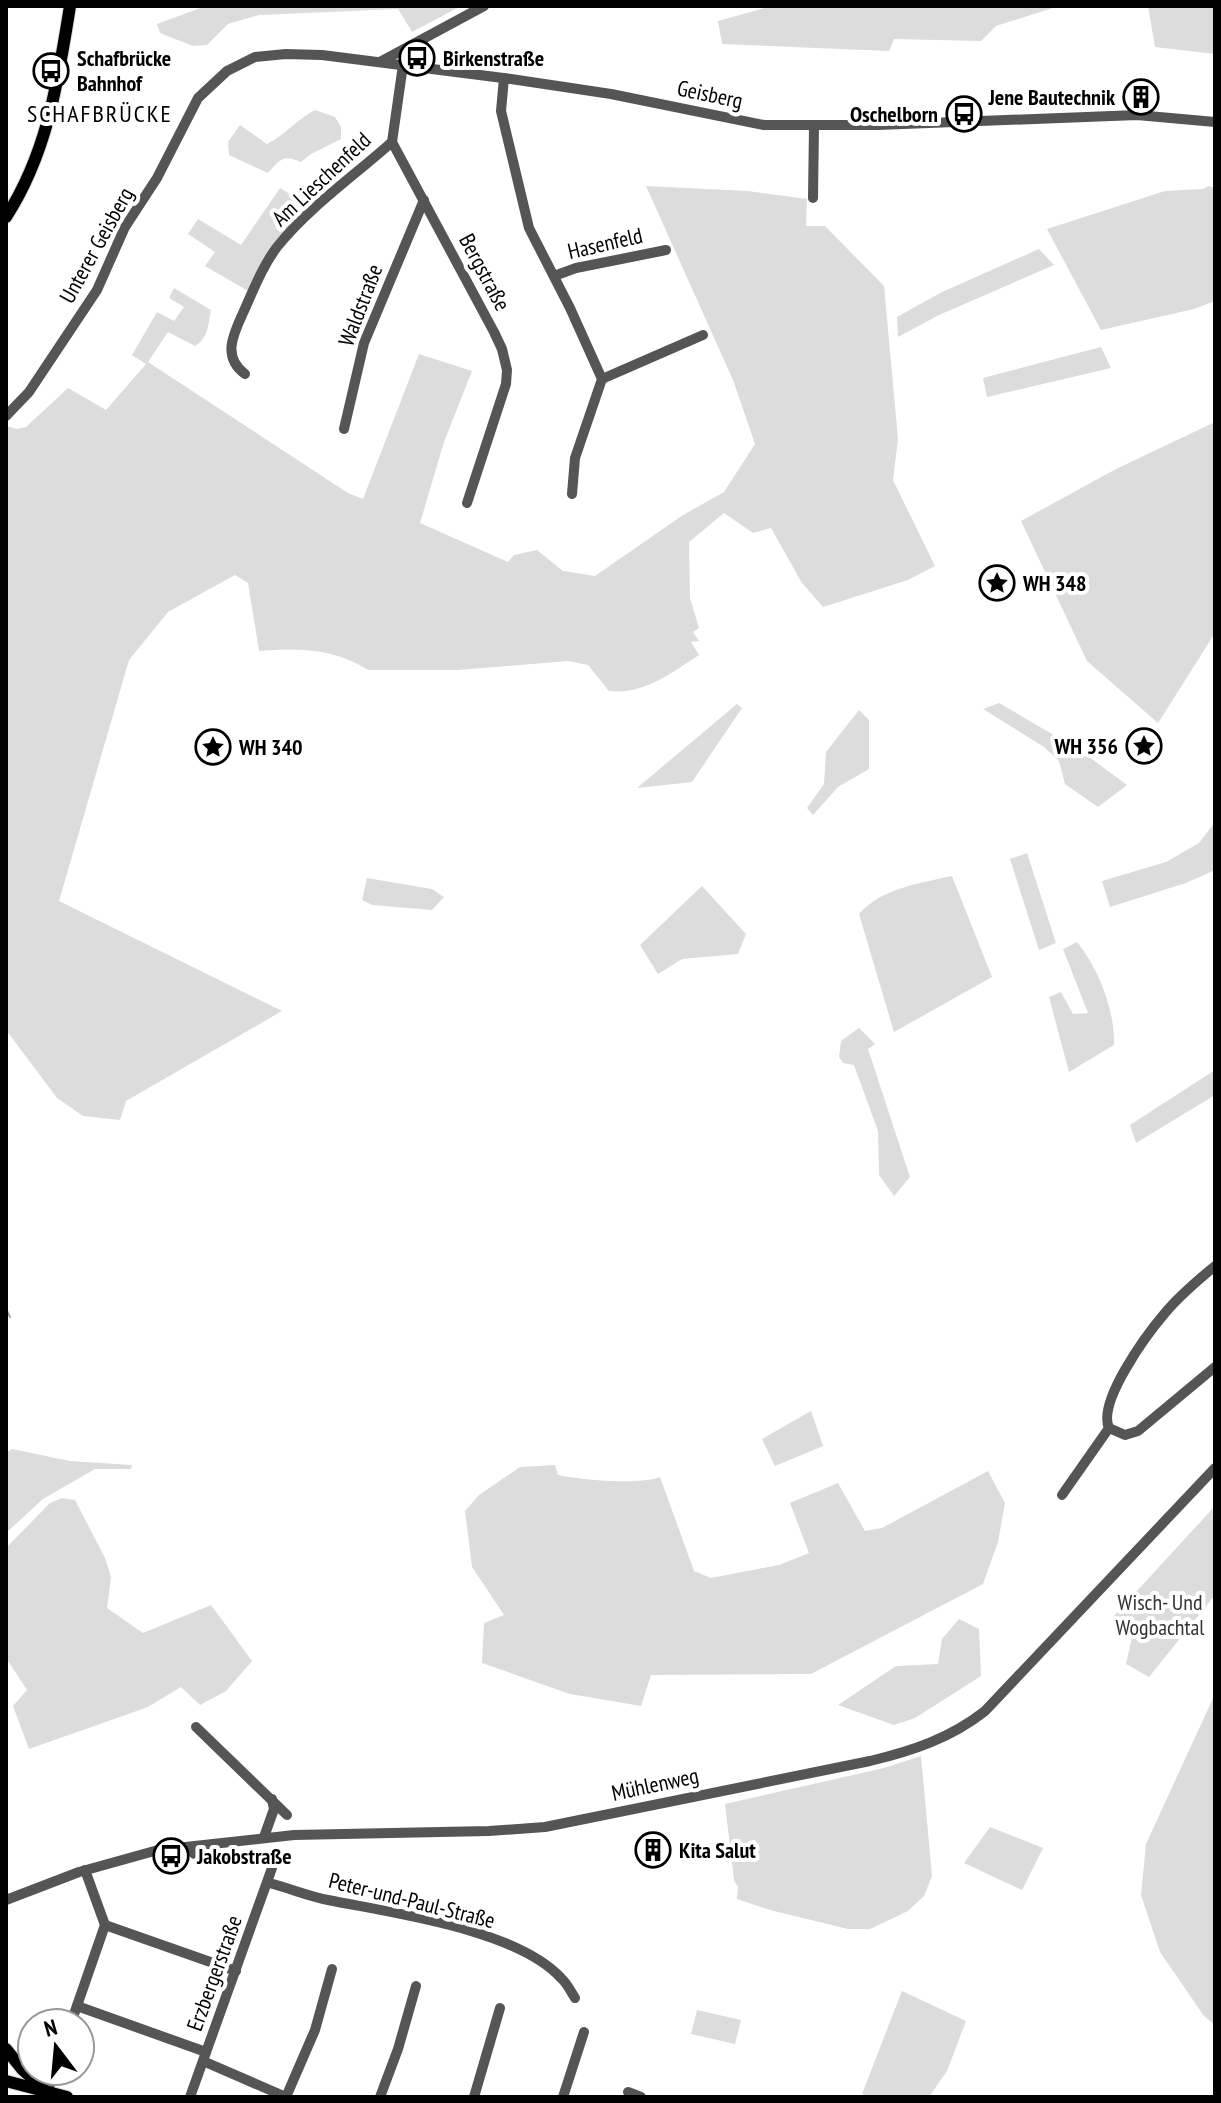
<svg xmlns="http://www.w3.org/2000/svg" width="1221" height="2103" viewBox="0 0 1221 2103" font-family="'PT Sans Narrow',sans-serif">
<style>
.green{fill:#dcdcdc}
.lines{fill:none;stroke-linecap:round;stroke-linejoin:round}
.stream{stroke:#a3a3a3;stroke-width:2}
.major-casing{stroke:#dbdbdb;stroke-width:14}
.minor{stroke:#555;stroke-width:10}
.major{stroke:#000;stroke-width:12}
.labels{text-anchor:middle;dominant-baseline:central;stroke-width:8;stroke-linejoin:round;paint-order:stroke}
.poi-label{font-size:22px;font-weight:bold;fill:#000;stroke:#fff;text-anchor:start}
.street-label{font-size:22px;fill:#000;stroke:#fff}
.park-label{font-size:22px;fill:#333;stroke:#fff}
.neighbourhood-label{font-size:24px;letter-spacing:2px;fill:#000;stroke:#fff}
</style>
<rect width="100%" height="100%" fill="#fff"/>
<!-- green -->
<g class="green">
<polygon points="206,6 461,6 412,32 398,9 259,15 228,24 207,45 193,46 160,33 157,24"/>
<polygon points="772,6 1059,6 996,26 981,41 894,39 889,51 722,44 718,21"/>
<polygon points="1148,6 1215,6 1215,54 1155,47"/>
<path d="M 315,110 L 335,117 L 341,127 L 341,139 L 311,154 L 301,162 C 284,154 280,159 268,173 L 229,155 L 228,142 L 240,125 L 267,144 C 285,135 296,120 315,110 Z"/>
<path d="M 646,186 L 748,191 L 807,199 L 806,226 L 825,226 L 884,286 L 898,439 L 893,480 L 935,566 L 908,580 L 823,607 L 802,583 L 771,528 L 753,533 L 724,513 L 689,542 L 690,598 L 699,628 L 693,632 L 699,641 L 691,642 L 699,655 C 671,673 644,695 609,691 L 588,665 L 568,661 L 458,670 L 368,670 C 334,648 298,648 259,651 L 248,583 L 235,575 L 168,612 L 129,660 L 59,901 L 282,1011 L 126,1101 L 120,1120 L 83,1116 L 57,1098 L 6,1030 L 6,426 L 17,429 L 26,427 L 68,388 L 106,410 L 146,364 L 132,355 L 157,312 L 174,321 L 184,307 L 169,298 L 174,288 L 211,310 C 208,324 209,338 195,346 L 168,332 L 148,362 L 348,493 L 363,499 L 419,354 L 472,371 L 444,442 L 420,523 L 508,562 L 514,555 L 537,550 L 563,571 L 595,576 L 683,515 L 724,492 L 755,444 L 733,380 Z"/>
<polygon points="1209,186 1215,188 1215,301 1194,309 1101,330 1047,229 1165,191 1203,189"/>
<path d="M 280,188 L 309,206 C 282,232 265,258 248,291 L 205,266 L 215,252 L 188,234 L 198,219 L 241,245 Z"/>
<polygon points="1039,249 1054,265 939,315 898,337 897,317 940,293"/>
<polygon points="1101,347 1111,368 987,397 983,378"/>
<polygon points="1215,422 1215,633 1158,723 1087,661 1021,521 1116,469"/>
<polygon points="999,703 1081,751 1127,785 1098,807 1065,784 1059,761 1044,747 983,709"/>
<polygon points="737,704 742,708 692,782 637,788"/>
<polygon points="859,710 869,720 869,769 838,787 813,815 807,808 824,784 826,752"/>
<polygon points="1215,822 1215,870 1186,883 1110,907 1102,881 1166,862 1199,843"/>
<polygon points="1027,853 1056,943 1039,950 1010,859"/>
<path d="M 952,876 L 992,977 L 894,1032 L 859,914 C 882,888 920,883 952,876 Z"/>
<polygon points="367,878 432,889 444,897 432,910 372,905 362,900"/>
<polygon points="702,886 746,934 738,954 682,959 658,974 640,945"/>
<path d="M 1077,942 C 1099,969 1115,1011 1114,1045 L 1069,1072 L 1049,997 L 1061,992 L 1073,1014 L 1088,1013 L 1063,949 Z"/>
<polygon points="859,1028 875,1044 868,1049 910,1177 894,1196 879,1175 878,1131 854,1065 843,1063 839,1057 841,1041"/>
<polygon points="1215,1070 1215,1095 1136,1143 1130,1125"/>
<polygon points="811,1411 823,1446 775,1466 762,1439"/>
<polygon points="12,1449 70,1461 132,1465 131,1469 95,1469 43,1499 6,1533 6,1453"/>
<path d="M 555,1465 L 558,1475 C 580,1480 640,1485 660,1477 L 694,1571 L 711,1578 L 779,1565 L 809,1553 L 790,1503 L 838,1483 L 865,1531 L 882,1528 L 988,1471 L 1005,1503 L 998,1542 L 983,1584 L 811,1674 L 651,1675 L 641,1706 L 570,1694 L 482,1663 L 484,1623 L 504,1615 L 472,1567 L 465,1511 L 479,1495 L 520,1467 Z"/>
<polygon points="62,1498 75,1500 105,1558 111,1577 107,1608 143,1633 211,1605 252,1661 226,1691 200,1705 181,1687 148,1707 29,1749 13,1706 27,1690 6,1658 6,1548 50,1503"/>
<polygon points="1215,1506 1215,1595 1149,1677 1126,1664 1133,1633 1113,1617"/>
<polygon points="959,1619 979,1629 981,1676 915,1718 894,1725 838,1705 896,1666 938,1664 942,1639"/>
<polygon points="1215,1694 1215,2025 1204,2016 1160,1952 1141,1895 1146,1844"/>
<polygon points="921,1756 932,1876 924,1896 908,1911 870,1929 848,1929 770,1910 737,1899 738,1887 734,1880 725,1804 884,1768"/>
<polygon points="990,1827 1043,1848 1022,1890 964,1863"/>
<polygon points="902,1991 966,2021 947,2071 929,2097 867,2097 862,2094"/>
<polygon points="697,2010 741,2020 735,2044 691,2034"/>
</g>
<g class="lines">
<!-- stream -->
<polyline class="stream" points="6,1309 10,1317"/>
<defs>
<g id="major">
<path d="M 6,217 C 48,152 58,80 70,6"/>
<polyline points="6,2049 22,2069 42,2087"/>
<polyline points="6,2081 67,2097"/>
</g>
</defs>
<!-- major casing -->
<use href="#major" class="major-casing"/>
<!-- minor -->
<g class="minor">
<polyline points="380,62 484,6"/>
<polyline points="403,65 392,142 494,332 502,349 507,370 506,384 467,503"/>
<polyline points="504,78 501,111 529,228 570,308 602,379 575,458 572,494"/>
<polyline points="813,198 814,126"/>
<polyline points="554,276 576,268 666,250"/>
<path d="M 245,374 C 222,357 233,335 243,313 C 253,291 262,267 277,247 C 309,207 354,176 392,142"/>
<polyline points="602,379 703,335"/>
<polyline points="6,416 29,392 97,290 125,227 157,178 198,98 227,71 255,57 286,54 322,55 511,79 611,94 764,125 878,125 1137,115 1215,122"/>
<polyline points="344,429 364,343 424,200"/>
<path d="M 1109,1428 C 1097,1402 1147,1334 1165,1313 C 1179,1296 1198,1280 1215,1266"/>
<polyline points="1109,1428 1125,1435 1138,1431 1215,1367"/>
<polyline points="1062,1495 1109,1428"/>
<polyline points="196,1727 287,1815"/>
<polyline points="264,1837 274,1809 272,1799"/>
<path d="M 269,1883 C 289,1888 308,1896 328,1900 C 392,1913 516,1929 561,1978 C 567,1983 571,1992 575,1998"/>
<path d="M 6,1900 L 79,1872 L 158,1850 L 294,1835 L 489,1831 L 545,1827 L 870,1761 C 912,1751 951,1738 985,1711 L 1215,1468"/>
<polyline points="105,1925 236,1971"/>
<polyline points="77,2006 206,2052"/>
<polyline points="71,2023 105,1925 85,1870"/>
<polyline points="203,2061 286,2097"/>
<polyline points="48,2091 54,2071"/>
<polyline points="628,2092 641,2097"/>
<polyline points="190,2097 272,1868 272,1862 263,1856 198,1856 193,1853 193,1847"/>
<polyline points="286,2097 315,2030 332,1969"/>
<polyline points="380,2097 398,2049 416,1986"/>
<polyline points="474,2097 500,2008"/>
<polyline points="563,2097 584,2032"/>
</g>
<!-- major -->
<use href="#major" class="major"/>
</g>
<!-- icons -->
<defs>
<symbol id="bus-ring" viewBox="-11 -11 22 22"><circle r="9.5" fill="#fff" stroke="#000" stroke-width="1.5"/><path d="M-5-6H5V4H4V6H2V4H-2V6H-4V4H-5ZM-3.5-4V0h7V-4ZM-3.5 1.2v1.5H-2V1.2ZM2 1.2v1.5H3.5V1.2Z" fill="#000"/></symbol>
<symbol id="building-ring" viewBox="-11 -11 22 22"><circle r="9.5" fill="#fff" stroke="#000" stroke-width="1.5"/><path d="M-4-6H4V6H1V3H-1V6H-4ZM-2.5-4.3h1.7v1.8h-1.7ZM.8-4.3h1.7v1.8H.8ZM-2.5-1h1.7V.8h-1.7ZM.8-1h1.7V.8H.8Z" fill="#000"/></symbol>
<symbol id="sight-ring" viewBox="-11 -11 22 22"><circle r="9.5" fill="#fff" stroke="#000" stroke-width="1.5"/><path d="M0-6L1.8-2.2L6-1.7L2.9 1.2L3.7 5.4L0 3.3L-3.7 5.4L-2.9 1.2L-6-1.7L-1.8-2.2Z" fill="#000"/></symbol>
</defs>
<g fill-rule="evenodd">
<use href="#bus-ring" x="397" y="38" width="40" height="40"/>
<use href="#bus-ring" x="31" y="51" width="40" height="40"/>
<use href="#building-ring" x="1121" y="77" width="40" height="40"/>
<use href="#bus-ring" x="944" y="94" width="40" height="40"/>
<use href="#sight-ring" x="977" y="563" width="40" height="40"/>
<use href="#sight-ring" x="1124" y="726" width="40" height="40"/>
<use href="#sight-ring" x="193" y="727" width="40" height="40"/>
<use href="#building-ring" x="633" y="1830" width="40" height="40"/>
<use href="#bus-ring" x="151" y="1836" width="40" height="40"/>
</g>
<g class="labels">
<!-- poi labels -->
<g class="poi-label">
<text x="77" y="58">Schafbrücke<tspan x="77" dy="25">Bahnhof</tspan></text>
<text x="443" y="58">Birkenstraße</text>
<text x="1115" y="97" text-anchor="end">Jene Bautechnik</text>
<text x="938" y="114" text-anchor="end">Oschelborn</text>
<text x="1023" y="583">WH 348</text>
<text x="1118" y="746" text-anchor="end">WH 356</text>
<text x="239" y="747">WH 340</text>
<text x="679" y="1850">Kita Salut</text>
<text x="197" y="1856">Jakobstraße</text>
</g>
<!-- street labels -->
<g class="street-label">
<text transform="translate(710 94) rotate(12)">Geisberg</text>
<text transform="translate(321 179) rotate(-43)">Am Lieschenfeld</text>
<text transform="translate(605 243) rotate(-13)">Hasenfeld</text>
<text transform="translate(96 245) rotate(-61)">Unterer Geisberg</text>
<text transform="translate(485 272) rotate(62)">Bergstraße</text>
<text transform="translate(360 305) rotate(-69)">Waldstraße</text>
<text transform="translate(655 1784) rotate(-12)">Mühlenweg</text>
<text transform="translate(412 1900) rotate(14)">Peter-und-Paul-Straße</text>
<text transform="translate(214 1973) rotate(-70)">Erzbergerstraße</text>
</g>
<!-- park labels -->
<g class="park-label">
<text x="1160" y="1602">Wisch- Und<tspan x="1160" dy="25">Wogbachtal</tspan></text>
</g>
<!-- neighbourhood labels -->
<g class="neighbourhood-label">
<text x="100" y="113">SCHAFBRÜCKE</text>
</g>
</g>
<!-- border -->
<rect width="1221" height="2103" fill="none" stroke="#000000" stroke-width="16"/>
<!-- north arrow -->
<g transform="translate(56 2047) rotate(344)"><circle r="38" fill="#ffffff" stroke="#999999" stroke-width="2"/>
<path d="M0-6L14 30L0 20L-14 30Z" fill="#000000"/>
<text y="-12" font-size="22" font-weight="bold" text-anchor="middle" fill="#000000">N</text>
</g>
</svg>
